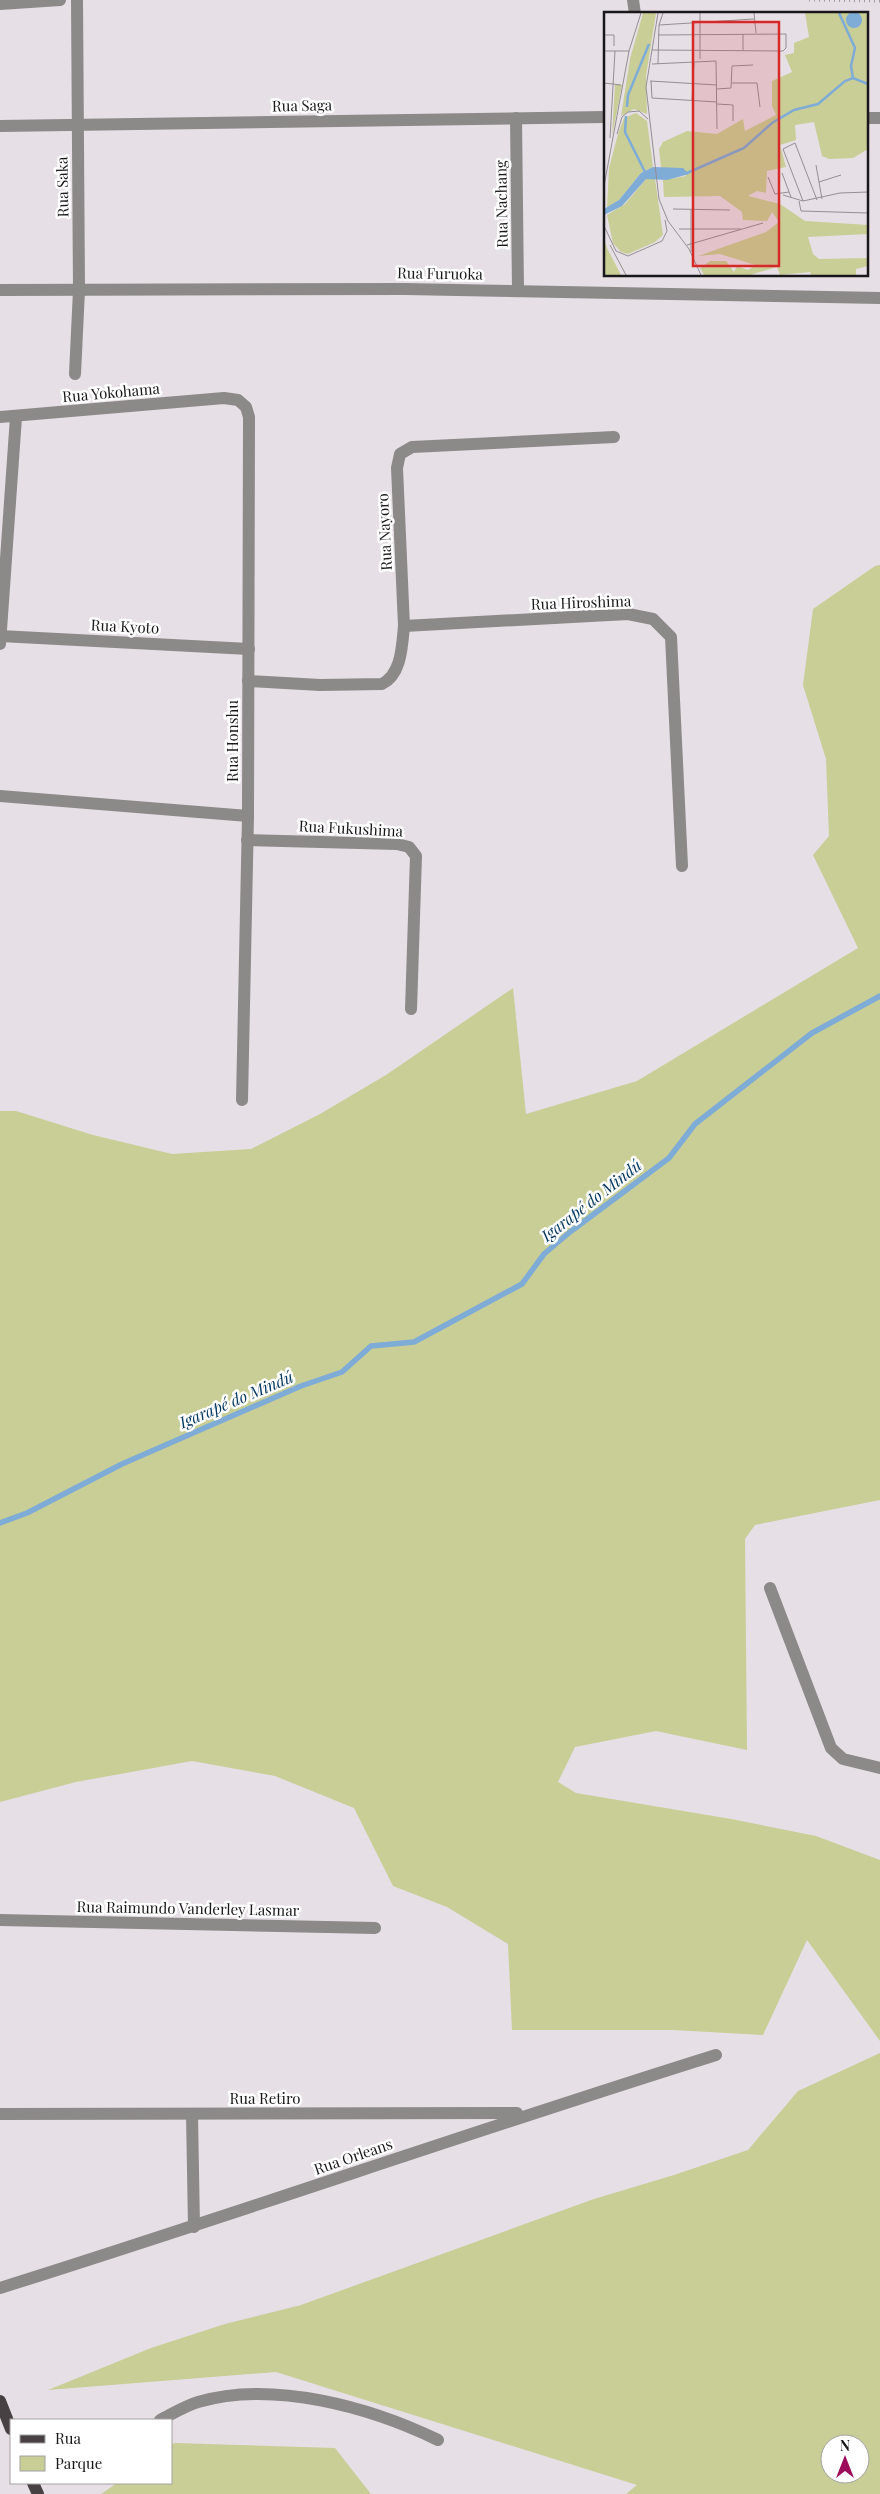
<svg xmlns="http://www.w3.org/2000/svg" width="880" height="2494" viewBox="0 0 880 2494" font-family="'Playfair Display',serif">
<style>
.green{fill:#c8ce96;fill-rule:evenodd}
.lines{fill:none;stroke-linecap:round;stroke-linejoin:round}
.stream{stroke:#7fabd7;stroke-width:5.5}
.path{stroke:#a29da1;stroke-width:3;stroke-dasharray:1 4;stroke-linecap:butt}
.minor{stroke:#8c8989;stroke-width:12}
.major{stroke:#484143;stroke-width:12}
.labels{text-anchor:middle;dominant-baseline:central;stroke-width:5;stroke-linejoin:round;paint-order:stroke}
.street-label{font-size:15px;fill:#191719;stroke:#fff}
.water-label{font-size:16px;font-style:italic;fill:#043760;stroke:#fff}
.inset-river{fill:none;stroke:#7fabd7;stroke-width:2.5}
.inset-road{fill:none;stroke:#948f93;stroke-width:1}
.view{fill:#d62828;fill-opacity:0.15;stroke:#d62828;stroke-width:2.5}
.inset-edge{fill:none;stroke:#191719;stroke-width:2.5}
</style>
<rect width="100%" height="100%" fill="#e6dfe5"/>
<!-- green -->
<g class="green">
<polygon points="880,565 880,1500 755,1525 745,1539 747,1750 656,1731 575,1747 558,1782 576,1793 731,1819 816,1836 880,1860 880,2041 807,1940 763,2035 673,2030 512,2030 508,1944 447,1907 393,1886 354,1808 275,1776 192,1761 76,1782 0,1802 0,1111 16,1111 93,1135 172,1154 251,1149 320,1114 386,1075 513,988 526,1114 637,1081 858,948 813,855 829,836 826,759 803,685 813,609 875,566"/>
<path d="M 880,2053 L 880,2494 L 626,2494 L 637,2485 L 276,2372 L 48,2390 L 151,2348 L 225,2324 L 301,2305 L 594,2199 L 674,2175 L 748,2150 L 798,2091 ZM 830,2444 L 860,2444 L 860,2474 L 830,2474 Z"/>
<polygon points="175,2443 335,2448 371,2494 101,2494 117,2483 171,2483 171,2445"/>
</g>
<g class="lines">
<!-- stream -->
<polyline class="stream" points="0,1523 27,1513 122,1464 301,1386 342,1372 371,1346 414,1342 522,1284 544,1254 570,1232 669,1158 695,1124 812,1033 880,996"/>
<!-- path -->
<polyline class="path" points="809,0 880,1"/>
<!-- minor -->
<g class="minor">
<polyline points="633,0 635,14"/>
<polyline points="0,4 60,0"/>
<polyline points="516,118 518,290"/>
<polyline points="866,118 880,118"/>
<polyline points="0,126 605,117"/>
<polyline points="0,290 405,289 880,298"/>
<polyline points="75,374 79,290 77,0"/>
<polyline points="0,417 224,398 238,400 246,407 249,417 248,816 242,1100"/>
<polyline points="404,626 628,614 653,619 671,637 682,866"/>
<polyline points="0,636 249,649"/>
<polyline points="0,644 16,417"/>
<path d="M 248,681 L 320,685 L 382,684 C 402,674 402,645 404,626 L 397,468 L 400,454 L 412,447 L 614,437"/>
<polyline points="0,796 248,816"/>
<polyline points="247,840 397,844 409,847 416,856 411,1009"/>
<polyline points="770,1588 831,1748 843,1759 880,1768"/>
<polyline points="0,1920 375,1928"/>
<polyline points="0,2114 517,2113"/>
<polyline points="192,2114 194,2227"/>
<path d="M 0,2288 C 239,2213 476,2130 716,2055"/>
<path d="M 160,2420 C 172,2414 185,2406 198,2402 C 273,2380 370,2407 438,2440"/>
</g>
<!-- major -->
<g class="major">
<polyline points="0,2401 11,2429"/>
<polyline points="33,2483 38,2494"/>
</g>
</g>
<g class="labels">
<!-- street labels -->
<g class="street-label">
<text transform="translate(302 105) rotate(-1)">Rua Saga</text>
<text transform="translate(62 187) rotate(-91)">Rua Saka</text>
<text transform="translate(501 204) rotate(-91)">Rua Nachang</text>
<text transform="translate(440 273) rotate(1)">Rua Furuoka</text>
<text transform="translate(111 392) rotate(-5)">Rua Yokohama</text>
<text transform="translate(384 532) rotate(-93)">Rua Nayoro</text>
<text transform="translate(581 602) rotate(-2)">Rua Hiroshima</text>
<text transform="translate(125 626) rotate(3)">Rua Kyoto</text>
<text transform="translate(232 741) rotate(-90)">Rua Honshu</text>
<text transform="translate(351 828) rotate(3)">Rua Fukushima</text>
<text transform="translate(188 1908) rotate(1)">Rua Raimundo Vanderley Lasmar</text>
<text x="265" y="2098">Rua Retiro</text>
<text transform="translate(353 2156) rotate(-19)">Rua Orleans</text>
</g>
<!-- water labels -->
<g class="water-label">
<text transform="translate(591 1200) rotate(-38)">Igarapé do Mindú</text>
<text transform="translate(236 1399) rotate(-23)">Igarapé do Mindú</text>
</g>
</g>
<!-- overview -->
<g transform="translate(604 12)">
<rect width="264" height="264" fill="#e6dfe5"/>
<path d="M 39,1 L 52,1 L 42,64 L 43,102 L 30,97 L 17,104 L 26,47 ZM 201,1 L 262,1 L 264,4 L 264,137 L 249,146 L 225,147 L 218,144 L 210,110 L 191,113 L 192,128 L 176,133 L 182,155 L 163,159 L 162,181 L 153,179 L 144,184 L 176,192 L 201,209 L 264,213 L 264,222 L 204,225 L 209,242 L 215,247 L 264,246 L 264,254 L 252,257 L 252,263 L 207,263 L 206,260 L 176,263 L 173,255 L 146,263 L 100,263 L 96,256 L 106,249 L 122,249 L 130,260 L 133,254 L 144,258 L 151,253 L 116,242 L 94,244 L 162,220 L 175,210 L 168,200 L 163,209 L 139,208 L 138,200 L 116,184 L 60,185 L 59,168 L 82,164 L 79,156 L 57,156 L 55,137 L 59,130 L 83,119 L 113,122 L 139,107 L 141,119 L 172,103 L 168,94 L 168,69 L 188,60 L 181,43 L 190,41 L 190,31 L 205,25 ZM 11,73 L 18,73 L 8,124 ZM 32,101 L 43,109 L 49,155 L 37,161 L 15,188 L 3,196 L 5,156 L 14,122 L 20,106 ZM 42,167 L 51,167 L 59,223 L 51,230 L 24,242 L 17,240 L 9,231 L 3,203 L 21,192 ZM 0,227 L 3,236 L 17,263 L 0,263 Z" fill="#c8ce96"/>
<path d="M242 8a8 8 0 1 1 16 0a8 8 0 1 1-16 0ZM 49,155 L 79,156 L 85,162 L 63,168 L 42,167 L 18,194 L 0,203 L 0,197 L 15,188 L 37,161 Z" fill="#7fabd7"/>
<path class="inset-river" d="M 235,1 L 251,36 L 247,54 L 249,66M 23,95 L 24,83 L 45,32M 22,104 L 21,120 L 41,160M 83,161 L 140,136 L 168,111 L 190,98 L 214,92 L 241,69 L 249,66 L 264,72"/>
<path class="inset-road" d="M 54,1 L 42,75 L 55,187 L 64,209 L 85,237 L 97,263M 96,1 L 96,47M 150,1 L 152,21M 55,13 L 150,7M 139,22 L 139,38M 0,23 L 10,23 L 10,34M 48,38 L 179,39 L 182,36 L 182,22 L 54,23M 0,39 L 25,39M 48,52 L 112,49 L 113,117M 54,52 L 55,13 L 59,1M 46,69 L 113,73M 47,69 L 48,86 L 113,90M 0,71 L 17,73M 128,71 L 153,71 L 156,95M 113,77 L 127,76 L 128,54 L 149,53M 88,88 L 90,51M 113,92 L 129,93 L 129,109M 13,122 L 18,105 L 24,100 L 35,99 L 44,107M 6,126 L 11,39M 212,153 L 218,187M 178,161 L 187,185M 164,165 L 171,182 L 185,180M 215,170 L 237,163M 0,174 L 25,39 L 37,1M 179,183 L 199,189 L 236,181 L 264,180M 195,189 L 197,199 L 264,201M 199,189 L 179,137 L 191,131 L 213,188M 69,197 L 126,198M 87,198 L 87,240M 1,216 L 12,239 L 24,244 L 58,229 L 63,219 L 61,208M 75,217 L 137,217M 6,233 L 22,263M 83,233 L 159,211"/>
<path class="view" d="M 89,10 L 175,10 L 175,254 L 89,254 Z"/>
<rect width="264" height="264" class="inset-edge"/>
</g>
<!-- legend -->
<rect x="10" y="2419" width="162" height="65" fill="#ffffff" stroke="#a3a2a3"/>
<rect x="20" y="2435" width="25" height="8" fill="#484143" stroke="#a3a2a3"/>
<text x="55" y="2444" font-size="15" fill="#191719">Rua</text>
<rect x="20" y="2456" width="25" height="15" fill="#c8ce96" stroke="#a3a2a3"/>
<text x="55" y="2469" font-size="15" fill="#191719">Parque</text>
<!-- north arrow -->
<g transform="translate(845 2459)"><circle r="24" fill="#ffffff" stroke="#a3a2a3"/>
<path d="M0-4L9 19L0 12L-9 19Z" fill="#9c0c5a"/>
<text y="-8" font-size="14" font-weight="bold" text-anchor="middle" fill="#191719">N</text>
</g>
</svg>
